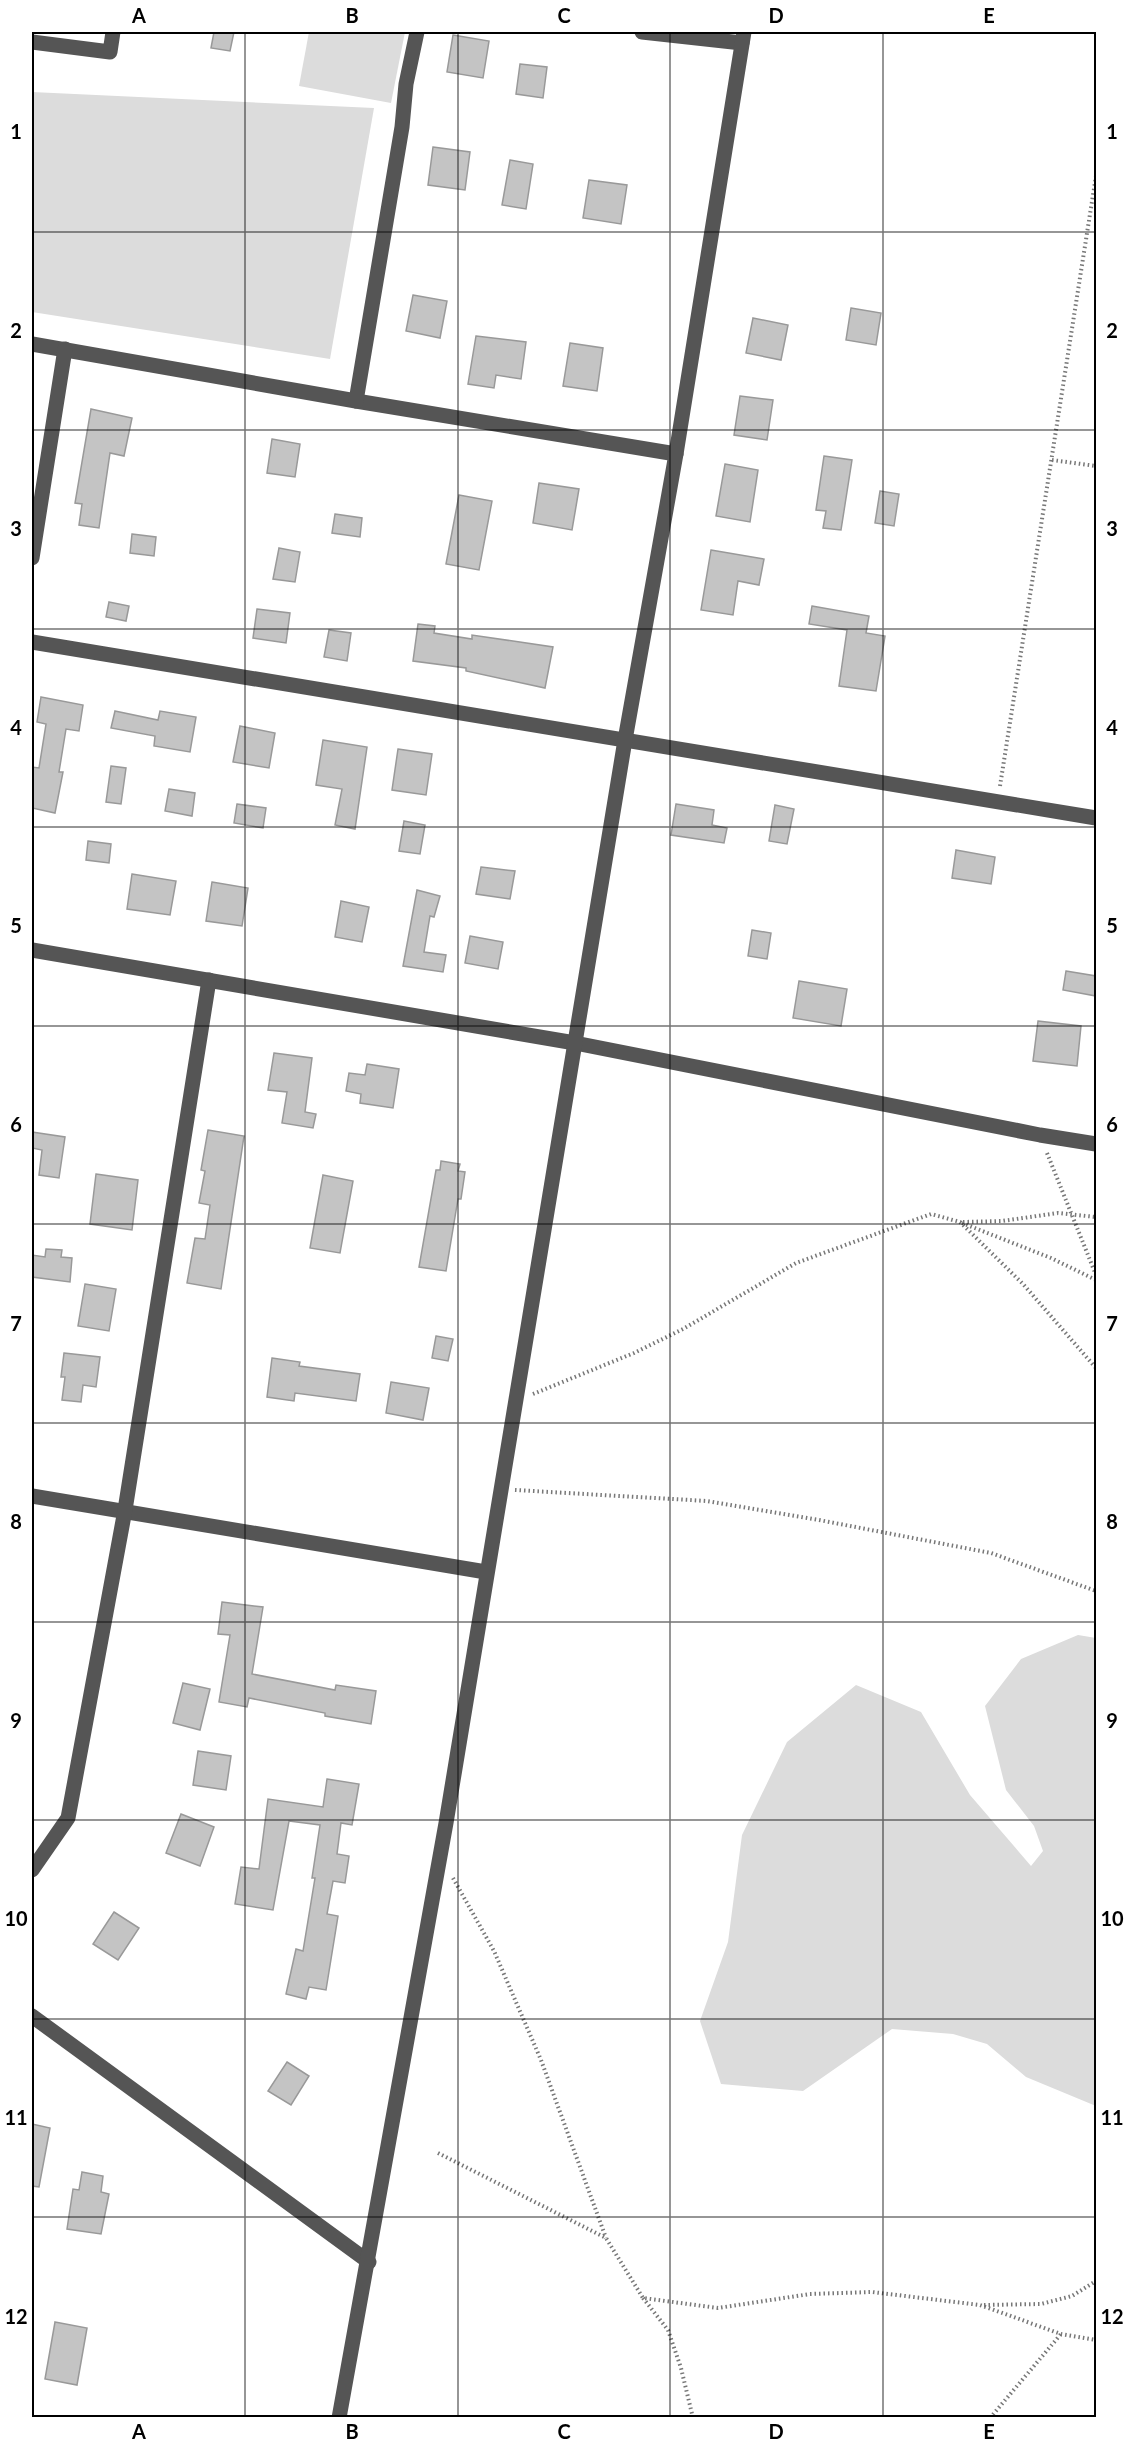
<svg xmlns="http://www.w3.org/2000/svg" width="1128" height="2449" viewBox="0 0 1128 2449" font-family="Lato,sans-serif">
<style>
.green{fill:#dcdcdc}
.building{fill:#c4c4c4;stroke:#999;stroke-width:1.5}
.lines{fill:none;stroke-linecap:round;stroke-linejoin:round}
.path{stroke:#777;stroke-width:4;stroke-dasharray:1.5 3;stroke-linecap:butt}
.minor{stroke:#555;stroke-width:15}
.grid{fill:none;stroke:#000;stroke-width:1.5;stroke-opacity:0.55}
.neatline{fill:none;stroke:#000;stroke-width:2}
.grid-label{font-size:20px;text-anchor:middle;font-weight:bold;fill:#000}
</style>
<rect width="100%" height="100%" fill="#fff"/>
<!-- green -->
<g class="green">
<polygon points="309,32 405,32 391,103 299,86"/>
<polygon points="32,92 374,108 330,359 32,312"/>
<polygon points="1078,1635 1096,1638 1096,2106 1026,2077 987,2044 953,2034 892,2029 803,2091 721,2084 700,2021 728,1942 742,1835 787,1742 856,1685 921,1712 970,1795 1031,1866 1043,1851 1034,1826 1006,1790 985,1706 1021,1659"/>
</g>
<!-- building -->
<g class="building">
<polygon points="214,32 234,32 230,51 211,48"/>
<polygon points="453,35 489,41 483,78 447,72"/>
<polygon points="520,64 547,67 543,98 516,94"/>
<polygon points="433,147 470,152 465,190 428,185"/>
<polygon points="510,160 533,164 526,209 502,205"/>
<polygon points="589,180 627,185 621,224 583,218"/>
<polygon points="413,295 447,301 440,338 406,331"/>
<polygon points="851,308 881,313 876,345 846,340"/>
<polygon points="753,318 788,325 781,360 746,353"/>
<polygon points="476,336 526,342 521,379 496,375 494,388 468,384"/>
<polygon points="570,343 603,348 597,391 563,386"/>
<polygon points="740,396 773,400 767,440 734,435"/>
<polygon points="91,409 132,418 124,456 110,453 99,528 79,525 82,504 75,503"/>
<polygon points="272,439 300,444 295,477 267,473"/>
<polygon points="824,456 852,460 841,530 823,528 826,511 816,510"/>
<polygon points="725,464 758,470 750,522 716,516"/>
<polygon points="539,483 579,489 572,530 533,523"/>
<polygon points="880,491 899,494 894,526 875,523"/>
<polygon points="459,495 492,501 479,570 446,564"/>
<polygon points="335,514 362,518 360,537 332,533"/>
<polygon points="132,534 156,537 154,556 130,553"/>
<polygon points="279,548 300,552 295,582 273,579"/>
<polygon points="711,550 764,559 759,585 738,581 733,615 701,610"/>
<polygon points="109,602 129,606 126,621 106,617"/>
<polygon points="812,606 869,616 866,633 885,636 876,691 839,686 847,630 809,624"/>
<polygon points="257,609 290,613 286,643 253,638"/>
<polygon points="418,624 435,626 434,633 472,639 472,635 553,647 545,688 466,671 466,668 413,661"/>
<polygon points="329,630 351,633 347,661 324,657"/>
<polygon points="41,697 83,705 79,731 66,729 59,772 63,772 55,813 32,808 32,767 39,768 46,724 37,722"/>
<polygon points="115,711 158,720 160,711 196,717 190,752 154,746 155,736 111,728"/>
<polygon points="240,726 275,733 269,768 233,762"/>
<polygon points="323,740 367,747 355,829 335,825 342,789 316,785"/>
<polygon points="398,749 432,754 426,795 392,790"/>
<polygon points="111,766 126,768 121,804 106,802"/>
<polygon points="169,789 195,793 192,816 165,811"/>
<polygon points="237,804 266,808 263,828 234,823"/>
<polygon points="676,804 714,810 712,825 727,828 724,843 671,835"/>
<polygon points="775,805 794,809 787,844 769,841"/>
<polygon points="404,821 425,825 420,854 399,851"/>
<polygon points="88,841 111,844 109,863 86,860"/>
<polygon points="956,850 995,857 991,884 952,878"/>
<polygon points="481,867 515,871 510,899 476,894"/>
<polygon points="132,874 176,881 170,915 127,909"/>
<polygon points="212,882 248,888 242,926 206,921"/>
<polygon points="417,890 440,896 434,917 430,916 424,952 446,955 443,972 403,966"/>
<polygon points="341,901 369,907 362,942 335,937"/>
<polygon points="752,930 771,933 767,959 748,956"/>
<polygon points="470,936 503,942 498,969 465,963"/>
<polygon points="1066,971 1096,976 1096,996 1063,990"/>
<polygon points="799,981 847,989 841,1026 793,1018"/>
<polygon points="1038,1021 1081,1026 1077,1066 1033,1061"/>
<polygon points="274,1053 312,1058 305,1112 316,1114 313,1128 282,1123 287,1092 268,1090"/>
<polygon points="367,1064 399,1069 393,1108 360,1103 361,1094 346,1091 349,1073 365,1075"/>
<polygon points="208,1130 244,1136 221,1289 187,1283 195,1238 205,1239 210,1205 199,1203 205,1171 201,1170"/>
<polygon points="32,1132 65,1137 59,1178 39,1175 42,1150 32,1148"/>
<polygon points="441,1161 460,1164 458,1171 465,1172 461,1199 458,1199 446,1271 419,1267 436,1170 440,1170"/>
<polygon points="96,1174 138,1180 132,1230 90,1224"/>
<polygon points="323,1175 353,1181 340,1253 310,1248"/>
<polygon points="46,1249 62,1250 61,1257 72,1258 70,1282 32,1277 32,1255 45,1257"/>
<polygon points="85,1284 116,1289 109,1331 78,1326"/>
<polygon points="436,1336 453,1339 448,1361 432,1358"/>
<polygon points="64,1353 100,1357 96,1387 83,1385 81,1402 62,1400 65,1377 61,1377"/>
<polygon points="272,1358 300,1362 299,1366 360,1374 356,1401 295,1393 294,1401 267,1397"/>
<polygon points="391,1382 429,1388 423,1420 386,1413"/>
<polygon points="222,1602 263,1607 252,1674 335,1690 336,1685 376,1691 371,1724 325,1716 325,1713 249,1698 247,1707 219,1702 230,1635 218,1634"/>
<polygon points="183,1683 210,1689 200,1730 173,1723"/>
<polygon points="198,1751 231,1756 226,1790 193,1785"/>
<polygon points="327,1779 359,1784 352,1825 341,1823 337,1854 349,1856 345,1883 333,1881 327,1914 338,1916 326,1990 309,1987 306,1999 286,1994 296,1949 303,1951 315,1878 312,1878 320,1825 289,1821 273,1910 235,1904 241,1867 259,1869 268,1799 323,1807"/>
<polygon points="181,1814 214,1827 200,1866 166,1853"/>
<polygon points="114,1912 139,1928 118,1960 93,1944"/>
<polygon points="287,2062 309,2076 291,2105 268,2091"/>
<polygon points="32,2124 50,2128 39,2187 32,2186"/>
<polygon points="82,2172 103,2176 101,2192 109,2194 101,2234 67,2229 73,2189 79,2190"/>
<polygon points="55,2322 87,2328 77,2385 45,2379"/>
</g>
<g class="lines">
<!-- path -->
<g class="path">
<polyline points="1052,460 1096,466"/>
<polyline points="1000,786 1096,176"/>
<polyline points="1047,1153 1096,1275"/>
<polyline points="963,1222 1002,1221 1058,1213 1096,1217"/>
<polyline points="962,1223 1051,1258 1096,1280"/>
<polyline points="533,1394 634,1353 683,1329 796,1263 931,1214 960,1222 1023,1284 1096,1368"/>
<polyline points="515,1490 707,1501 819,1520 991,1553 1096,1591"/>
<polyline points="453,1878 494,1951 541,2060 606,2238"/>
<polyline points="438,2153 606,2238 643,2298 718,2308 810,2294 872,2292 980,2305 1061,2334 1096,2340"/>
<polyline points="643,2298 668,2330 681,2368 693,2418"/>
<polyline points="984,2305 1041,2304 1072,2296 1096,2281"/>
<polyline points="990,2418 1061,2334"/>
</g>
<!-- minor -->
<g class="minor">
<polyline points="642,32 742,43"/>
<polyline points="32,42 110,52 113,32"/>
<polyline points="32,344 356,401 676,454"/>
<polyline points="356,401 402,127 406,84 417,32"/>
<polyline points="32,558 65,349"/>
<polyline points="32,642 1096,818"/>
<polyline points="32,950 575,1043 1040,1135 1096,1144"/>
<polyline points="32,1496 486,1572"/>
<polyline points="32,1870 68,1818 125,1510 209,980"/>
<polyline points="32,2016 369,2262"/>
<polyline points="339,2418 446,1823 625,740 676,454 744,32"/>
</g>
</g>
<!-- grid -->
<path class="grid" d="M 245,32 L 245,2418M 458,32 L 458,2418M 670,32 L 670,2418M 883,32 L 883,2418M 32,232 L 1096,232M 32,430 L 1096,430M 32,629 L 1096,629M 32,827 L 1096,827M 32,1026 L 1096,1026M 32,1224 L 1096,1224M 32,1423 L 1096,1423M 32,1622 L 1096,1622M 32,1820 L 1096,1820M 32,2019 L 1096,2019M 32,2217 L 1096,2217"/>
<!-- border -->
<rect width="1128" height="2449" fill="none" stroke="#ffffff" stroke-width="66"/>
<rect x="33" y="33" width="1062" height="2383" class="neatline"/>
<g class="grid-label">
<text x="139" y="23">A</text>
<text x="352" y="23">B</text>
<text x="564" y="23">C</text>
<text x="776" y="23">D</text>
<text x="989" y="23">E</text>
<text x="16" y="139">1</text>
<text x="1112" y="139">1</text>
<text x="16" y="338">2</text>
<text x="1112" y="338">2</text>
<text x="16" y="536">3</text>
<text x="1112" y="536">3</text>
<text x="16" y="735">4</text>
<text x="1112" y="735">4</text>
<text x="16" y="933">5</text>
<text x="1112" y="933">5</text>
<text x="16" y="1132">6</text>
<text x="1112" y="1132">6</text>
<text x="16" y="1331">7</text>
<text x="1112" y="1331">7</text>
<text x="16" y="1529">8</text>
<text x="1112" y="1529">8</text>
<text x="16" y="1728">9</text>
<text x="1112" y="1728">9</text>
<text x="16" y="1926">10</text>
<text x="1112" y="1926">10</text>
<text x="16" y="2125">11</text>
<text x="1112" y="2125">11</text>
<text x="16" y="2324">12</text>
<text x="1112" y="2324">12</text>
<text x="139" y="2439">A</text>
<text x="352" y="2439">B</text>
<text x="564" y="2439">C</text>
<text x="776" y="2439">D</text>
<text x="989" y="2439">E</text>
</g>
</svg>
